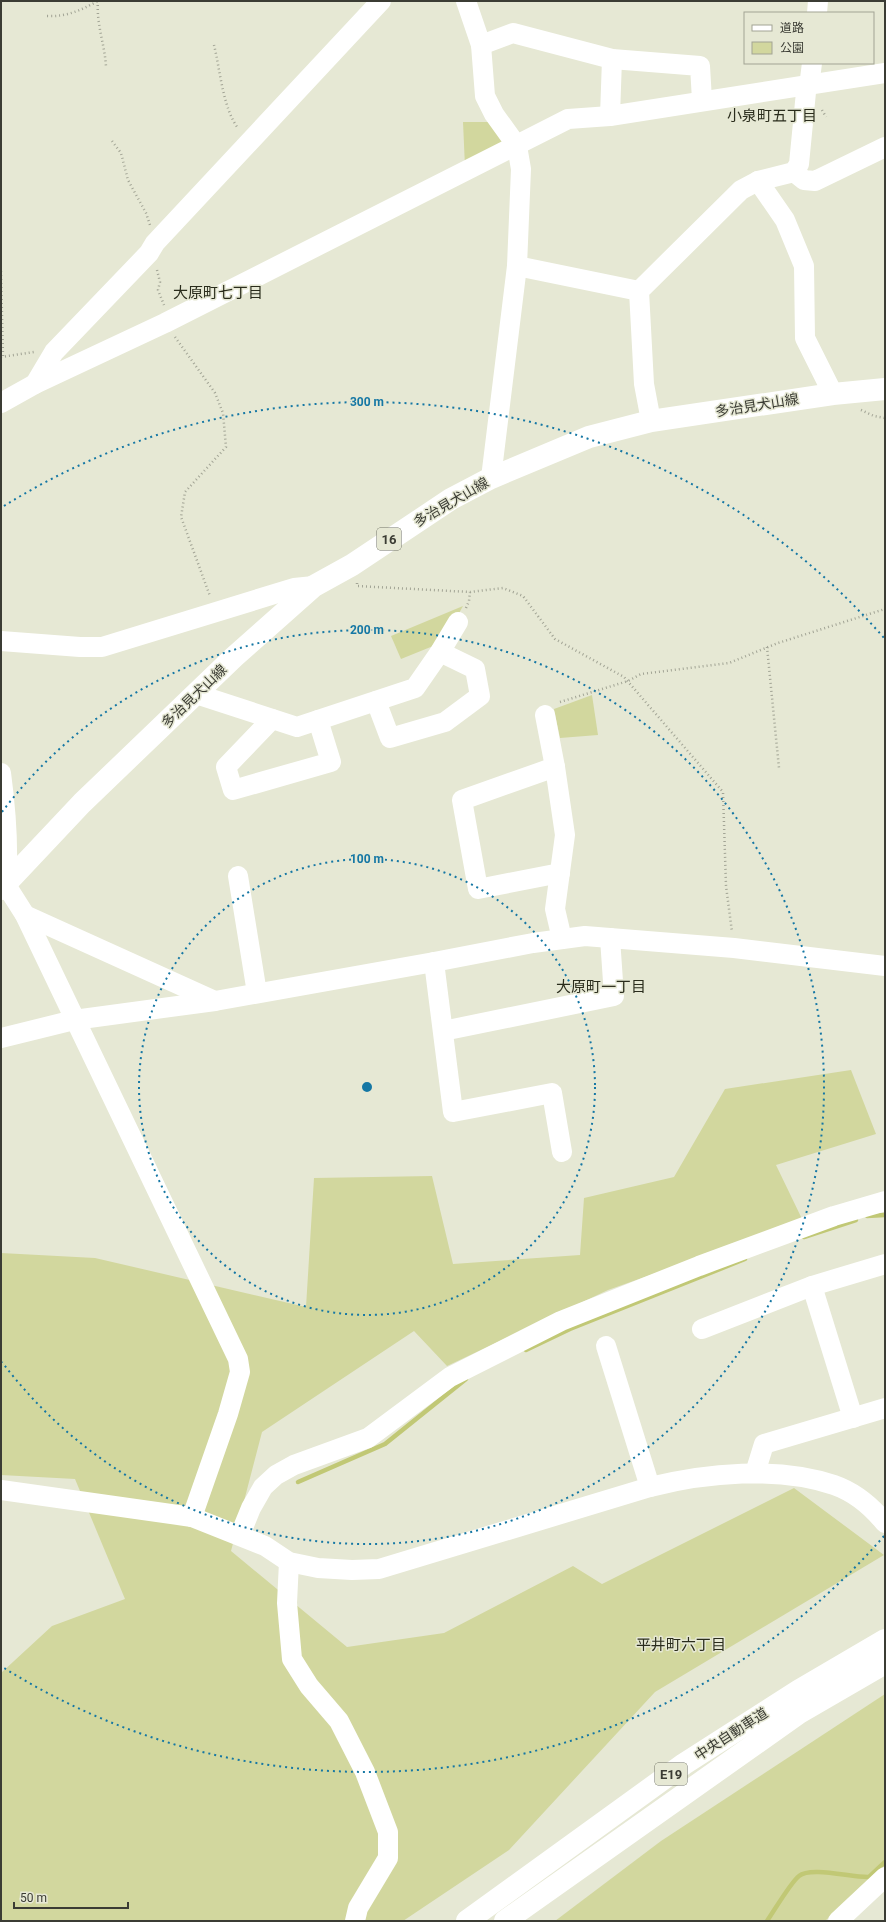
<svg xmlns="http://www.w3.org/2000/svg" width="886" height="1922" viewBox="0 0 886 1922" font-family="Roboto,'Noto Sans JP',sans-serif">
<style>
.green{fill:#d2d79e}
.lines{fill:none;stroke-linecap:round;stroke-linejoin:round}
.stream{stroke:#c1c875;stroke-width:4.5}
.path{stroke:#a2a495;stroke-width:2.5;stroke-dasharray:1 3;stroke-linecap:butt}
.minor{stroke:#fff;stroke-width:20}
.major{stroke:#fff;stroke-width:22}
.highway{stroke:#fff;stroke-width:22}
.ring{fill:none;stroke:#1577a4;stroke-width:2;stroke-dasharray:2 4}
.labels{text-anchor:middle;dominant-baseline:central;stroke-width:3;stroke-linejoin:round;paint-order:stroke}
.shield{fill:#e6e8d4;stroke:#6e7064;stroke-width:1}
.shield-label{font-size:13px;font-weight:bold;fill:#3b3c34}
.street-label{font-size:14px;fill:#3b3c34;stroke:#e6e8d4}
.neighbourhood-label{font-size:15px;fill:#2a2c1c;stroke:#e6e8d4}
.centre{fill:#1577a4;stroke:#e6e8d4;stroke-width:2}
.ring-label{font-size:12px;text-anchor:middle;font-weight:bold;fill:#1577a4;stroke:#e6e8d4;stroke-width:3;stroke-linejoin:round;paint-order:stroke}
</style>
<rect width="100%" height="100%" fill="#e6e8d4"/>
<!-- green -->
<g class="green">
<polygon points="463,122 494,122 510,146 465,167"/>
<polygon points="463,606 443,642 401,659 391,636"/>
<polygon points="592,695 598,735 560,738 554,709"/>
<polygon points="851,1070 876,1134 776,1165 803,1221 608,1290 447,1366 414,1331 262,1432 231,1551 347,1647 444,1633 573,1566 602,1584 794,1488 884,1555 655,1692 509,1850 403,1921 1,1921 1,1673 52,1626 125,1599 75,1479 1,1475 1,1253 95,1258 306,1307 314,1178 432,1176 453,1264 580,1255 584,1198 674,1177 725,1089"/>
<polygon points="885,1694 885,1861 862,1887 825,1921 555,1921 661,1841"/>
</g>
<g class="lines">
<!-- stream -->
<g class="stream">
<polyline points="867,1216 885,1215"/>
<polyline points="804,1237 856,1220"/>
<polyline points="526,1350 570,1329 745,1259"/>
<polyline points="298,1482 385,1444 466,1379"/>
<path d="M 767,1921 C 774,1911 791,1882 799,1876 C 811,1866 853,1878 869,1877 L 885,1862"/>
</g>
<!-- path -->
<g class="path">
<path d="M 98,1 C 96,24 105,45 106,67"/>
<path d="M 47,16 C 67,17 81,10 98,1"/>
<path d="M 214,45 C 220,69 223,109 238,128"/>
<polyline points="822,110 826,117"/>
<polyline points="112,141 121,153 128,180 146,213 150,225"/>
<polyline points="157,270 160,282 158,290 164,305"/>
<polyline points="1,271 3,357"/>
<polyline points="175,337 215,393 223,413 226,447 185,492 181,517 210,596"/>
<polyline points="1,357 34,352"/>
<polyline points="861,410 874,416 885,418"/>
<polyline points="357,583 357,586 470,592 503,588 523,596 555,639 624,677 723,792 726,886 732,932"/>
<polyline points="466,608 469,601 470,592"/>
<polyline points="767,647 779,768"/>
<polyline points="560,702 628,681 641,674 729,663 778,643 885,609"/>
</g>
<!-- minor -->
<g class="minor">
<polyline points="466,1 481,45 485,96 494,114 517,146 521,169 517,266 491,478"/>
<polyline points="817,13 818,1"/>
<polyline points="481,45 513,33 612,59 700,66 702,100"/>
<polyline points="610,116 612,59"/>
<polyline points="794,172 804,180 815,181 885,147"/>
<polyline points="758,181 785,220 804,266 805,338 833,394"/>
<polyline points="517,266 639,291"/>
<polyline points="35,384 54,352 149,253 155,243 381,1"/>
<polyline points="1,403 35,384 165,323 568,119 610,116 885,73"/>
<polyline points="651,421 644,384 639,291 741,190 758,181 794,172 799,164 806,92 810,79 812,63"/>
<polyline points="1,641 80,647 102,647 294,588 314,586"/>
<polyline points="196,694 297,727 415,688 440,652 458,622"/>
<polyline points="376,701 390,738 445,722 480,696 475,669 440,652"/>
<polyline points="545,715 555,767 565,835 555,909 562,939"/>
<polyline points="272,719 226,767 233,790 331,762 318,720"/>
<polyline points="555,767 462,800 478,889 560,873"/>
<path d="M 1,773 C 6,810 9,847 6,885"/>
<polyline points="238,876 257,993"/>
<polyline points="1,882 6,885 25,915 238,1359 240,1372 228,1414 192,1517"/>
<polyline points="25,915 215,1001"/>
<polyline points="434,962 453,1112 552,1093 562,1152"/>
<polyline points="443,1031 614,996 610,938"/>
<polyline points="1,1038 74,1020 215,1001 434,962 533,943 585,936 734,948 885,966"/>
<polyline points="812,1286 853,1418"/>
<polyline points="702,1329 812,1286 885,1264"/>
<polyline points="606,1346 650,1487"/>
<polyline points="755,1473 764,1444 885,1408"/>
<path d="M 1,1490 L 192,1517 L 265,1546 L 289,1562 L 318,1568 L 352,1570 L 379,1569 L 650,1487 C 706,1473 778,1466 834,1485 C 854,1492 872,1507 885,1523"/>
<polyline points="240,1535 251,1508 263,1487 276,1475 294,1465 368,1438 450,1377 561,1321 699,1266 834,1216 885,1201"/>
<polyline points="289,1562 287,1603 292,1659 309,1686 339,1721 365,1772 388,1832 388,1858 358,1908 355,1921"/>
<polyline points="838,1921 885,1877"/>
</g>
<!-- major -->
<polyline class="major" points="1,889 82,803 234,657 314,586 352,565 451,499 491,478 589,437 651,421 833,394 885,389"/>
<!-- highway -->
<g class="highway">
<polyline points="467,1921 684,1764 798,1691 885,1640"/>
<polyline points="505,1921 799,1713 885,1663"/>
</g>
</g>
<!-- distance rings -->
<g class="ring">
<circle cx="367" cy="1087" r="228"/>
<path d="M2 812A457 457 0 1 1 2 1362"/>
<path d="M884 1536A685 685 0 0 1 4 1668M4 506A685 685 0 0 1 884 638"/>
</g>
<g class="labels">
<!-- shield labels -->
<g class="shield">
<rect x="377" y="528" width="24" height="22" rx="3"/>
<rect x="655" y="1763" width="32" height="22" rx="3"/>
</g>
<g class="shield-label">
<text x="389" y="539">16</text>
<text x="671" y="1774">E19</text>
</g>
<!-- street labels -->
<g class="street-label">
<text transform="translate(757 405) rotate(-9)">多治見犬山線</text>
<text transform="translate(451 502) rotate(-30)">多治見犬山線</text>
<text transform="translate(194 696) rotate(-44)">多治見犬山線</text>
<text transform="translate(731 1734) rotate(-33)">中央自動車道</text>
</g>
<!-- neighbourhood labels -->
<g class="neighbourhood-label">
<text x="772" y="116">小泉町五丁目</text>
<text x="218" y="293">大原町七丁目</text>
<text x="601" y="987">大原町一丁目</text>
<text x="681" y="1645">平井町六丁目</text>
</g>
</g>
<circle cx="367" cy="1087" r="6" class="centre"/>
<g class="ring-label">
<text x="367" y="406">300 m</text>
<text x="367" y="634">200 m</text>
<text x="367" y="863">100 m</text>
</g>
<!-- border -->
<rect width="886" height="1922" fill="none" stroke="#3b3c34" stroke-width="4"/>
<!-- legend -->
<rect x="744" y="12" width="130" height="52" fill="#e6e8d4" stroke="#a2a394"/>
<rect x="752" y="25" width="20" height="6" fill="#ffffff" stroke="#a2a394"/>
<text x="780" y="32" font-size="12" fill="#3b3c34">道路</text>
<rect x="752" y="42" width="20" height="12" fill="#d2d79e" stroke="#a2a394"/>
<text x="780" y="52" font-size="12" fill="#3b3c34">公園</text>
<!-- scale -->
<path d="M14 1902v6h114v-6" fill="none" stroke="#3b3c34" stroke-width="2"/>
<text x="20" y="1902" font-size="12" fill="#3b3c34" stroke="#e6e8d4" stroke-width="3" paint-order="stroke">50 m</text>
</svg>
